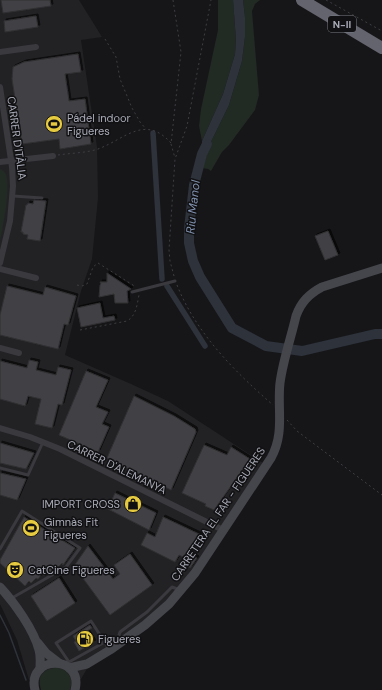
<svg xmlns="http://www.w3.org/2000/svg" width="382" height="690" viewBox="0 0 382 690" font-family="'DM Sans',sans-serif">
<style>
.built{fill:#222225}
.green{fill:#222a24}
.water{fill:#2d323b}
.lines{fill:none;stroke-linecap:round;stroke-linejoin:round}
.stream{stroke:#2d323b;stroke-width:1.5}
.canal{stroke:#2d323b;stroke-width:5.5}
.river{stroke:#2d323b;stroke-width:10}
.building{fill:#404045;stroke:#313033;filter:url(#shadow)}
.path{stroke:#3d3e43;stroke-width:1;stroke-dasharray:2 3;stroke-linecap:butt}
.lane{stroke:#39393e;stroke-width:3}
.street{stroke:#39393e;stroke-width:6}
.secondary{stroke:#45464c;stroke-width:9}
.highway{stroke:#63646d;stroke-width:12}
.labels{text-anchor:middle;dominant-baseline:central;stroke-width:3;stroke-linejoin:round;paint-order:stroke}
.shield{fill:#111113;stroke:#7b7d86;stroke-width:1}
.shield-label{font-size:10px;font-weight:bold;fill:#a9abb7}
.poi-label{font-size:11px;fill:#a9abb7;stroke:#111113;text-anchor:start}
.street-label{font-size:11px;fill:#a9abb7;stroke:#111113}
.water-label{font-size:12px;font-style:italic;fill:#8293b0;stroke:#111113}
</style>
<defs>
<filter id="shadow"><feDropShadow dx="2" dy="-2" stdDeviation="0" flood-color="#0009"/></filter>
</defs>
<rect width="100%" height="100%" fill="#161618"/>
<!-- built -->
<polygon class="built" points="0,0 79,0 102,37 81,40 97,147 98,198 92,259 81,291 65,355 131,384 168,401 269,467 192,582 88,667 81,679 29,680 17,640 0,604"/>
<!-- green -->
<g class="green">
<polygon points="218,0 233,0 236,40 235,54 223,94 202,141 199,126 201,109 218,30"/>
<polygon points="243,0 260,0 255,4 252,11 259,95 255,110 229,145 222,152 211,171 208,169 202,168 208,148 229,105 242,61 245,37 245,17"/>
<path d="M 0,169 C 3,170 5,172 6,175 C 11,188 3,227 0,241 Z"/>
<path d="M 60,667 C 69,673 74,678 70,690 L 41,690 C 36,673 45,669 60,667 Z"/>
</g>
<!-- water -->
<polygon class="water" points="233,0 243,0 245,17 245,37 242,61 229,105 208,148 202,168 202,141 223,94 235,54 236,40"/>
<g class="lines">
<!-- stream -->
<polyline class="stream" points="0,615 9,633 26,680"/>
<!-- canal -->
<g class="canal">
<polyline points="153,133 162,279"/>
<polyline points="167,286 205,346"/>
</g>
<!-- river -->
<polyline class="river" points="207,144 202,154 194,185 189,228 189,243 193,261 200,277 232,328 266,346 302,351 375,334 382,334"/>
</g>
<!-- building -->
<g class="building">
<polygon points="1,0 50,0 51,6 3,13"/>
<polygon points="36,16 38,27 5,32 4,21"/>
<polygon points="78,54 81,72 65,74 69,101 85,99 91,144 60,149 59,139 22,144 12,79 13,67 24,62"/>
<polygon points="34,200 46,201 40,241 27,239 28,235 23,234 23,232 21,232 26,205 27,205 28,203 33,204"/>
<polygon points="328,231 338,255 325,260 315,236"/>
<polygon points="107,273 131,289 127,291 128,303 115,303 114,294 99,297 100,285 101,284 100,282 107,282"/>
<polygon points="7,286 43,295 45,287 76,296 68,325 64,324 58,349 0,335 0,315"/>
<polygon points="100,303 103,318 114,316 115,320 81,327 77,308"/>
<polygon points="29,360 38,362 36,370 56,375 58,367 71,370 62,405 58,404 52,428 35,424 41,399 28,396 25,406 0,399 0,361 27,368"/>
<polygon points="86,371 108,380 96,407 108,412 102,424 109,427 98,452 59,435"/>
<polygon points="134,396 174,416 195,429 196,432 171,490 107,458"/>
<polygon points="0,443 34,453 26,469 0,463"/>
<polygon points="204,445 227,455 231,447 250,459 214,510 205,506 206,504 182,493"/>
<polygon points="0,473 26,479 17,500 0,495"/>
<polygon points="115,493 156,513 149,530 108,509"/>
<polygon points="24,517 75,548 63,565 62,563 56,569 55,568 50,573 48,571 44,576 42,574 38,579 36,578 31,583 29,581 25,586 0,563 0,560"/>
<polygon points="163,517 201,535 189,554 197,558 190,568 187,565 190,560 179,555 175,562 141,545 147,533 155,537"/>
<polygon points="88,546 113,579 120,574 114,565 130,554 152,585 110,615 74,566"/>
<polygon points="59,578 75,603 47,621 31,596"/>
<polygon points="90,625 92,628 87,631 94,642 79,651 74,642 76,641 73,636"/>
</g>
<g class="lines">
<!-- path -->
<g class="path">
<polyline points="173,0 181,52 171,144 175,158"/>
<polyline points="326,0 382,31"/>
<polyline points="105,39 116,57 120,79 132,108 140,122 146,129"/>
<path d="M 58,155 C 71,153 86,153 98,149 C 125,139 145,114 171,143"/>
<polyline points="174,276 170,261 169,250 175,159 187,126 211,0"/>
<polyline points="77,285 82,286 87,284 93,267 98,263 136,287"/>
<path d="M 177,285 C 196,333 234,371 273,405"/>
<path d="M 80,330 L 127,321 C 136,316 137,305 139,295"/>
<polyline points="287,420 297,431 382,495"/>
</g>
<!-- lane -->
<g class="lane">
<polyline points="13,196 42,198"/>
<polyline points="132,292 175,281"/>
<polyline points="0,468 28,475 43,442"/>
<polyline points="0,549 22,511 80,548 66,567 12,598"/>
<polyline points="120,641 119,635 120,632 147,612 172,587 180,590"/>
<polyline points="69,662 105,642"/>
<polyline points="66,665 69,662 56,643 91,621 109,649"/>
</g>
<!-- street -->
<g class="street">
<polyline points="0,52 36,47"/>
<polyline points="0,87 12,167 13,186 10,221 0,263"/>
<polyline points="0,162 53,156"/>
<polyline points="0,269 36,278"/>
<polyline points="0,348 19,353"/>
<polyline points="0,428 30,437 60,449 223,530"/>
</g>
<!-- secondary -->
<g class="secondary">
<path d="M 0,587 C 14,602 34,630 39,650 C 41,656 40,662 40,669"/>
<polyline points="38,643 46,653 59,663"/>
<path d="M 69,668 L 87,664 L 110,650 L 145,625 L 169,604 L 195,573 L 271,458 C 285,433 277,409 280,383 C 283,360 291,338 296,316 C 301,302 309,294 322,287 L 382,268"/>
<path d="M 35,690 C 26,655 84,654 75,690"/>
</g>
<!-- highway -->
<polyline class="highway" points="302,0 382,48"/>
</g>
<!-- icons -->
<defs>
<symbol id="stadium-disc" viewBox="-11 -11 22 22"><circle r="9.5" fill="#e6ca40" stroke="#111113"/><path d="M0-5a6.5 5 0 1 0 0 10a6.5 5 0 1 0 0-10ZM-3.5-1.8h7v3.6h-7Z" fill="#111"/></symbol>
<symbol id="shop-disc" viewBox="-11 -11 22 22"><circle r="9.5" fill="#e6ca40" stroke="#111113"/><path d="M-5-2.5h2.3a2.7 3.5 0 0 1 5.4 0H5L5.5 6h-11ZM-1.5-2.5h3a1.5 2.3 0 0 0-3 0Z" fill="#111"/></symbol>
<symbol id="theatre-disc" viewBox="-11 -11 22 22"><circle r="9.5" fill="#e6ca40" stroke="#111113"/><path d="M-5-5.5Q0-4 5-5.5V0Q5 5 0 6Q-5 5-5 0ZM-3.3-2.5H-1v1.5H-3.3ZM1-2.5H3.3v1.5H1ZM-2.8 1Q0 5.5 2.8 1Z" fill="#111"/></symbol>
<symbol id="fuel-disc" viewBox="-11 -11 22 22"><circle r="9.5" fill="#e6ca40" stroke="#111113"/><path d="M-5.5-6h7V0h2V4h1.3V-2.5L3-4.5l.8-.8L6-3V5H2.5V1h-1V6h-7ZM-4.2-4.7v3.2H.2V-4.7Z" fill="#111"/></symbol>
</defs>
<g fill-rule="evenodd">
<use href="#stadium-disc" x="44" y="114" width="20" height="20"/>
<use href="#shop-disc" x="123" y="494" width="20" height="20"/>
<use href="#stadium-disc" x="21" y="518" width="20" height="20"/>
<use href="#theatre-disc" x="5" y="560" width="20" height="20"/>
<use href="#fuel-disc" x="75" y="629" width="20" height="20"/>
</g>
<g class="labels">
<!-- shield labels -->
<rect class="shield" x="328" y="16" width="28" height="16" rx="3"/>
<g class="shield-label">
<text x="342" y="24">N-II</text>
</g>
<!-- poi labels -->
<g class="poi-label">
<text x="67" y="118">Pádel indoor<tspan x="67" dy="13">Figueres</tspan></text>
<text x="120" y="504" text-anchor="end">IMPORT CROSS</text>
<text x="44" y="522">Gimnàs Fit<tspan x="44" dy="13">Figueres</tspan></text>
<text x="28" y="570">CatCine Figueres</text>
<text x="98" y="639">Figueres</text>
</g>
<!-- street labels -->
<g class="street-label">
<text transform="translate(17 138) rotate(82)">CARRER D'ITÀLIA</text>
<text transform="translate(117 467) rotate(26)">CARRER D'ALEMANYA</text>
<text transform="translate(218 514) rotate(-56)">CARRETERA EL FAR - FIGUERES</text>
</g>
<!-- water labels -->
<g class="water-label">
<text transform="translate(193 207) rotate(-84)">Riu Manol</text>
</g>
</g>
</svg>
